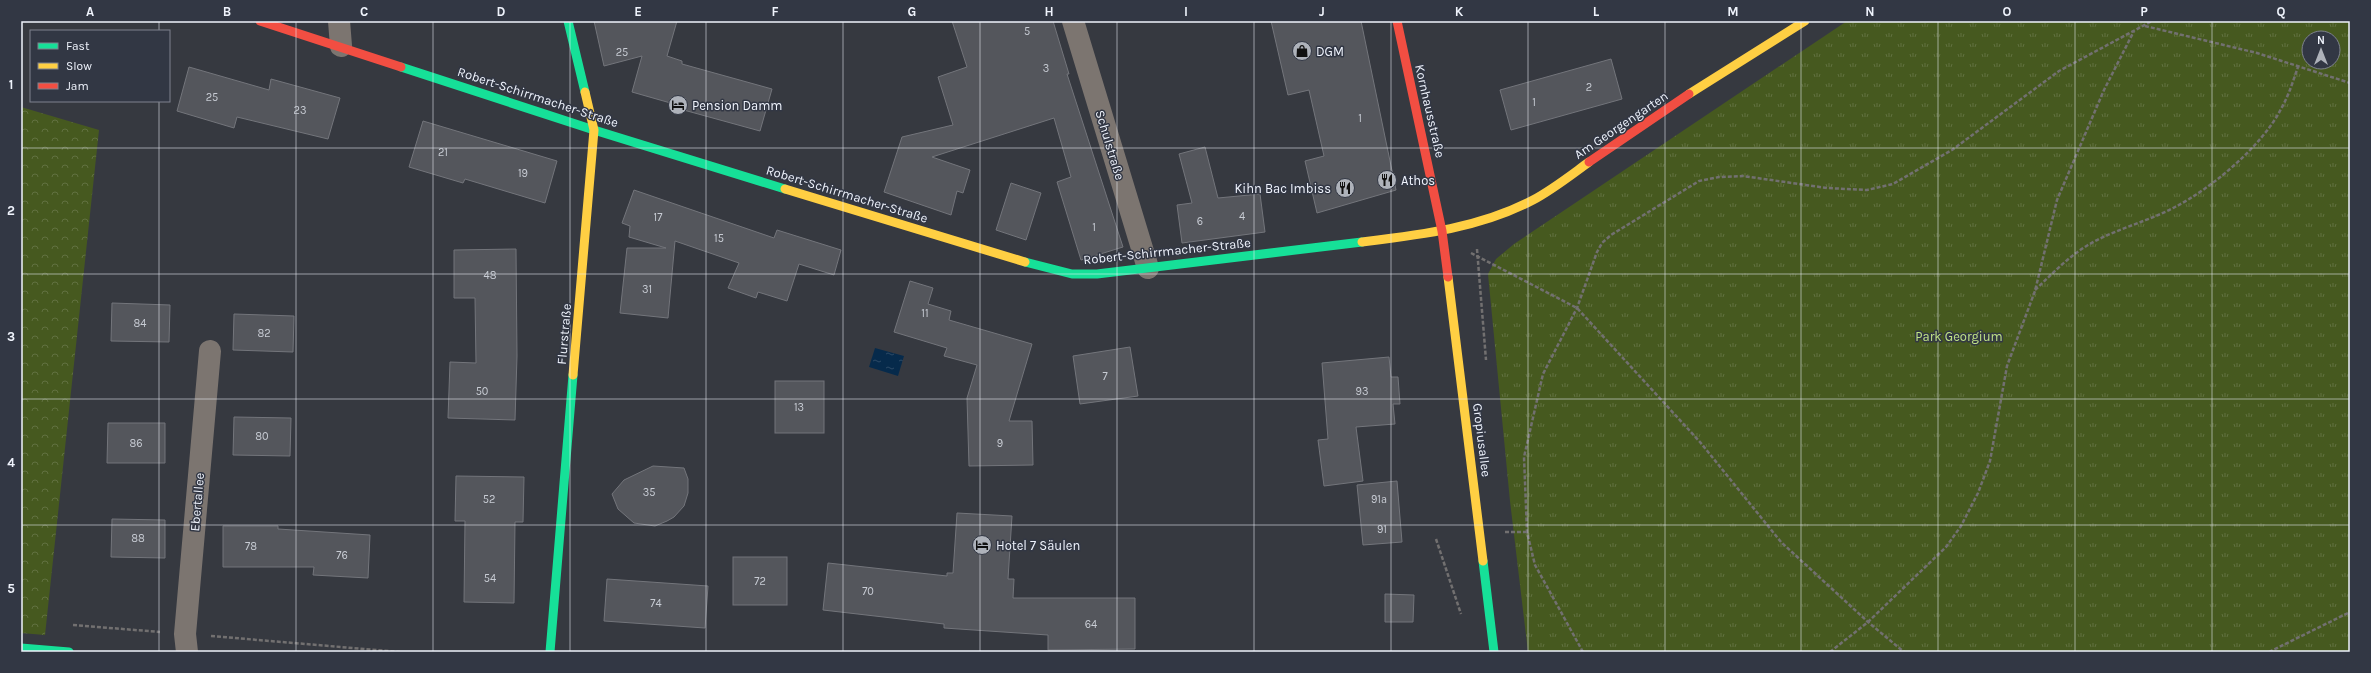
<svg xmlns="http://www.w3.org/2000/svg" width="2371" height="673" viewBox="0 0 2371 673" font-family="Karla,sans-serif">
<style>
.forest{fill:url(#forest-crowns)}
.park{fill:url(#park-tufts);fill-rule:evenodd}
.water{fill:url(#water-ripples)}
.building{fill:#54565c;stroke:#73757b}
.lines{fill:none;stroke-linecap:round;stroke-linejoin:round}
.path{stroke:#727070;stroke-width:2.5;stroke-dasharray:4 2;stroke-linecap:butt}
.street{stroke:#7c7570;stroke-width:22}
.fast{stroke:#16e098;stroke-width:9}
.slow{stroke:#ffcf43;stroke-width:9}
.jam{stroke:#f24e42;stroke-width:9}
.grid{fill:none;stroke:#eff3fc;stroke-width:1;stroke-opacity:0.55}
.labels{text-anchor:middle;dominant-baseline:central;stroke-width:3;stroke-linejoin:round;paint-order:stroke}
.number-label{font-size:11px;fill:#c8ccd4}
.poi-label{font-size:13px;fill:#eff3fc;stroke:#323744;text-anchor:start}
.street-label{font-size:13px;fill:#eff3fc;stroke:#323744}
.park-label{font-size:13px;fill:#c1e485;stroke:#323744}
.neatline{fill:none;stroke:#eff3fc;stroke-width:1.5}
.grid-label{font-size:13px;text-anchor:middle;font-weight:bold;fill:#eff3fc}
</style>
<defs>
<pattern id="forest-crowns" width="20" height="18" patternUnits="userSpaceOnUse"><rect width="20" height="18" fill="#46591f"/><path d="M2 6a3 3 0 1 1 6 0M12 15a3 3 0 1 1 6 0" fill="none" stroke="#617140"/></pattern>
<pattern id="park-tufts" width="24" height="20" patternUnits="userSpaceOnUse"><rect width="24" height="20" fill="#46591f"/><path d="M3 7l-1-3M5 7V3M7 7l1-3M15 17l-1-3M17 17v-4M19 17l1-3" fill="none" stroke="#617140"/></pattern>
<pattern id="water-ripples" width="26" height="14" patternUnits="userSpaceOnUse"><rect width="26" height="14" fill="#062a4b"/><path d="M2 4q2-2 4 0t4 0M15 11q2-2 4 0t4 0" fill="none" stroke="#2b4966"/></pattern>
</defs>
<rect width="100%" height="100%" fill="#363940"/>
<!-- forest -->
<polygon class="forest" points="21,107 99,130 45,635 21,633"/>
<!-- park -->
<path class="park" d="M 1847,21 L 2350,21 L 2350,652 L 1528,652 L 1510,501 L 1488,274 L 1496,259 L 1514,244 ZM 2309,38 L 2333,38 L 2333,62 L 2309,62 Z"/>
<!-- water -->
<polygon class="water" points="875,348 904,356 898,376 869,367"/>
<!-- building -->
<g class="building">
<polygon points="594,21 677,21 667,56 682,61 682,64 772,89 760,131 680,109 681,106 632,92 642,56 604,66"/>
<polygon points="952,21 1053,21 1069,74 1067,74 1123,247 1081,260 1057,182 1071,177 1054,118 932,157 970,170 963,193 957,191 951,215 884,192 902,137 953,125 938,77 967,67"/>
<polygon points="1271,21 1361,21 1396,190 1317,213 1305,161 1324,156 1309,90 1288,95"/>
<polygon points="1611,59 1622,99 1511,130 1500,90"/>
<polygon points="189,67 269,90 271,79 340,98 328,139 237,117 234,128 177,111"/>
<polygon points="423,121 557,161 545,203 465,179 463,183 409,167"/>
<polygon points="1205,147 1218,198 1260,194 1265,232 1182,243 1177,205 1192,203 1179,154"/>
<polygon points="1011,183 1041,193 1026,240 996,230"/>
<polygon points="634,190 774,238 777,230 841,250 834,275 799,264 787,301 758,292 756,298 728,288 739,263 675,241 668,318 620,313 627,248 666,248 629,237 630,226 622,223"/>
<polygon points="516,249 517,356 515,420 448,418 450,362 476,363 475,298 454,298 454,250"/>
<polygon points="910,281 933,288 928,304 951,311 949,320 1032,344 1009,421 1032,421 1033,465 969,466 967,398 977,365 944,356 947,348 894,332"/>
<polygon points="112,303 170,305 169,342 111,341"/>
<polygon points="234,314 294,316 293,352 233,350"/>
<polygon points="1130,347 1138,396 1080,404 1073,356"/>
<polygon points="1389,357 1391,377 1398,377 1400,404 1393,404 1395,424 1356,427 1363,481 1324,486 1318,440 1328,439 1322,363"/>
<rect x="775" y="381" width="49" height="52"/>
<polygon points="234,417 291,418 290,456 233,455"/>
<polygon points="108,423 165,423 165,463 107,463"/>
<polygon points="653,466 684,468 688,479 688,493 684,506 674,517 667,521 655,526 634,523 618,509 612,494 624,480"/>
<polygon points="456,476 524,477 523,522 515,522 514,603 464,602 465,521 455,521"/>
<polygon points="1397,481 1402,542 1363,545 1357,485"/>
<polygon points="957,513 1012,516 1008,579 1014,579 1013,598 1135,598 1135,649 1048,650 1048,635 944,628 944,624 823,610 828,563 947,576 947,573 953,573"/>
<polygon points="112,519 165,520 165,558 111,557"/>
<polygon points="223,526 278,526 278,529 370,535 368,578 313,575 314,567 223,567"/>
<rect x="733" y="557" width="54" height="48"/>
<polygon points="607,579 708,586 705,628 604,621"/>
<polygon points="1385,594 1414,595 1413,622 1385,622"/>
</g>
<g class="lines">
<!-- path -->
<g class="path">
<polyline points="2145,26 2257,53 2350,83"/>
<polyline points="1477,249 1486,360"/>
<polyline points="1471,253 1577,308 1700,442 1781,542 1868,622 1904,652"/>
<path d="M 2035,290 C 2052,274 2068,257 2088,245 C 2115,229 2147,222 2175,207 C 2212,188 2262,146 2281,109 C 2289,95 2293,81 2298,67"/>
<polyline points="1505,532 1527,532"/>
<polyline points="1436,539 1461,614"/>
<polyline points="73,625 160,632"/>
<polyline points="211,636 400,652"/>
<polyline points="1583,652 1535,565 1527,532 1524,457 1543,374 1577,308 1597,252 1602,243 1611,235 1699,181 1719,177 1743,176 1827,188 1867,190 1893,184 1952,150 2059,71 2152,21"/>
<polyline points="1830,652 1868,622 1946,547 1961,526 1978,493 1990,461 2007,366 2035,291 2057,200 2104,90 2134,31"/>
<polyline points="2269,652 2350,612"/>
</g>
<!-- street -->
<g class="street">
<polyline points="339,21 341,46"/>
<polyline points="1073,21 1148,268"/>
<polyline points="187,652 185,634 210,351"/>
</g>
<!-- fast -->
<g class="fast">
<polyline points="568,21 585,92"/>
<polyline points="401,67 594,130 785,189"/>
<polyline points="1025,262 1072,274 1097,274 1362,242"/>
<polyline points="1483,561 1494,652"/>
<polyline points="21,648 69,652"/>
<polyline points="550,652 573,375"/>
</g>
<!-- slow -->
<g class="slow">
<polyline points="1689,94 1805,21"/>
<polyline points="785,189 1025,262"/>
<path d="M 1362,242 C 1420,235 1480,228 1533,200 C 1552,190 1571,175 1589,162"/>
<polyline points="1448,277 1483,561"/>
<polyline points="573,375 594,130 585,92"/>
</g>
<!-- jam -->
<g class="jam">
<polyline points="260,21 401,67"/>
<polyline points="1397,21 1442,231 1448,277"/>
<polyline points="1589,162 1689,94"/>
</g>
</g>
<!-- grid -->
<path class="grid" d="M 159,21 L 159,31M 296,21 L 296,652M 433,21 L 433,652M 570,21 L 570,652M 706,21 L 706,652M 843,21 L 843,652M 980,21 L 980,652M 1117,21 L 1117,652M 1254,21 L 1254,652M 1391,21 L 1391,652M 1528,21 L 1528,652M 1665,21 L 1665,652M 1801,21 L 1801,652M 1938,21 L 1938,652M 2075,21 L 2075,652M 2212,21 L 2212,652M 159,101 L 159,652M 21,148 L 2350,148M 21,274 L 2350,274M 21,399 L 2350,399M 21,525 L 2350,525"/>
<!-- icons -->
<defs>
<symbol id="shop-disc" viewBox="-11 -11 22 22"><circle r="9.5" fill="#aeb2ba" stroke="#323744"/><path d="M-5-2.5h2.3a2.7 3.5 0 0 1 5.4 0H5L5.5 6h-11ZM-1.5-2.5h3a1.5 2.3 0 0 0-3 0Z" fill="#111"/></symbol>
<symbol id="hotel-disc" viewBox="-11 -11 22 22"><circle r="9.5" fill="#aeb2ba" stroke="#323744"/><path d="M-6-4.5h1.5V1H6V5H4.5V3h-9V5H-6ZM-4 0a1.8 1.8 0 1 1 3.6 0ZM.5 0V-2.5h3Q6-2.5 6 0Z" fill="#111"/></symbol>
<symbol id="restaurant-disc" viewBox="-11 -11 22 22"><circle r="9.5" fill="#aeb2ba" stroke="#323744"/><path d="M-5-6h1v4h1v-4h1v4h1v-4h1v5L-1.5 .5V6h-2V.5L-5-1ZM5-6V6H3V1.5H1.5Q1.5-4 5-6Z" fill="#111"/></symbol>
</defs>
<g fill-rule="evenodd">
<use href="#shop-disc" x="1291" y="40" width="22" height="22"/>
<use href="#hotel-disc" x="667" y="94" width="22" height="22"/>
<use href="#restaurant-disc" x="1376" y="169" width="22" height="22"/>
<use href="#restaurant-disc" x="1334" y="177" width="22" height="22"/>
<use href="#hotel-disc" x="971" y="534" width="22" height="22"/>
</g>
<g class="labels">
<!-- number labels -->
<g class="number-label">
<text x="1027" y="31">5</text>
<text x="622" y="52">25</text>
<text x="1046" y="68">3</text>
<text x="1589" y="87">2</text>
<text x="212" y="97">25</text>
<text x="1534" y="102">1</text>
<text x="300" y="110">23</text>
<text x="1360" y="118">1</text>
<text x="443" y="152">21</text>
<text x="523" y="173">19</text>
<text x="1242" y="216">4</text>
<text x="658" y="217">17</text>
<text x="1200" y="221">6</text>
<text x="1094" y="227">1</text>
<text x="719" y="238">15</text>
<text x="490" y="275">48</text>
<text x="647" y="289">31</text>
<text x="925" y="313">11</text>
<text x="140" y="323">84</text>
<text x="264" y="333">82</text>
<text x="1105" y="376">7</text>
<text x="482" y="391">50</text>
<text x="1362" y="391">93</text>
<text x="799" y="407">13</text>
<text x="262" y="436">80</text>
<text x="136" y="443">86</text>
<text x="1000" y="443">9</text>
<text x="649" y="492">35</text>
<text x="489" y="499">52</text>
<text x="1379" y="499">91a</text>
<text x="1382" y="529">91</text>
<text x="138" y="538">88</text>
<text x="251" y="546">78</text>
<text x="342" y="555">76</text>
<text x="490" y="578">54</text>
<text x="760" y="581">72</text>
<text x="868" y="591">70</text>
<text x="656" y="603">74</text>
<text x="1091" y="624">64</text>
</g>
<!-- poi labels -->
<g class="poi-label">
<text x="1316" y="51">DGM</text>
<text x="692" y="105">Pension Damm</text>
<text x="1401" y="180">Athos</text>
<text x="1331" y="188" text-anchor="end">Kihn Bac Imbiss</text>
<text x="996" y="545">Hotel 7 Säulen</text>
</g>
<!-- street labels -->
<g class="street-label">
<text transform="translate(538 97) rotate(18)">Robert-Schirrmacher-Straße</text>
<text transform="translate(1430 111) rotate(77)">Kornhausstraße</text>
<text transform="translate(1621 125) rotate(-34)">Am Georgengarten</text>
<text transform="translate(1110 145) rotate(73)">Schulstraße</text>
<text transform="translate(847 194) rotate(17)">Robert-Schirrmacher-Straße</text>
<text transform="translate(1167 251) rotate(-6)">Robert-Schirrmacher-Straße</text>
<text transform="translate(564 334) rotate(-85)">Flurstraße</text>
<text transform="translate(1482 440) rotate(83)">Gropiusallee</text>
<text transform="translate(197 502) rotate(-85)">Ebertallee</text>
</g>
<!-- park labels -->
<g class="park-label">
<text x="1959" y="336">Park Georgium</text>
</g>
</g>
<!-- border -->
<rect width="2371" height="673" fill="none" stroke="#323744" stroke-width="44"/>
<!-- legend -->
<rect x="30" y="30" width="140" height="72" fill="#323744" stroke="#7e828e"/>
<rect x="38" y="43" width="20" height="6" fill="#16e098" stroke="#7e828e"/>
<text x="66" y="50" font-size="12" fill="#eff3fc">Fast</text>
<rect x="38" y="63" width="20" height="6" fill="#ffcf43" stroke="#7e828e"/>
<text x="66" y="70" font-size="12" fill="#eff3fc">Slow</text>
<rect x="38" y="83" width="20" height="6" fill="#f24e42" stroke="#7e828e"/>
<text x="66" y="90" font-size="12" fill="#eff3fc">Jam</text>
<!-- north arrow -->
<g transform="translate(2321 50)"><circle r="19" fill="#323744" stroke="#7e828e"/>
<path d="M0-3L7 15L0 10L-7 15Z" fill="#aeb2ba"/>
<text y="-6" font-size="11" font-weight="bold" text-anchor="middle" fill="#eff3fc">N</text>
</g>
<rect x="22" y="22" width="2327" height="629" class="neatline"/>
<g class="grid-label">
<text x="90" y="16">A</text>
<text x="227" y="16">B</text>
<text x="364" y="16">C</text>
<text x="501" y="16">D</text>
<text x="638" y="16">E</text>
<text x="775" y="16">F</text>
<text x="912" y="16">G</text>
<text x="1049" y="16">H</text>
<text x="1186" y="16">I</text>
<text x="1322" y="16">J</text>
<text x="1459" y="16">K</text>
<text x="1596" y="16">L</text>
<text x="1733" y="16">M</text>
<text x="1870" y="16">N</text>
<text x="2007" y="16">O</text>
<text x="2144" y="16">P</text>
<text x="2281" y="16">Q</text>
<text x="11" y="89">1</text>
<text x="11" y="215">2</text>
<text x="11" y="341">3</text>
<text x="11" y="467">4</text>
<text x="11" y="593">5</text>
</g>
</svg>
